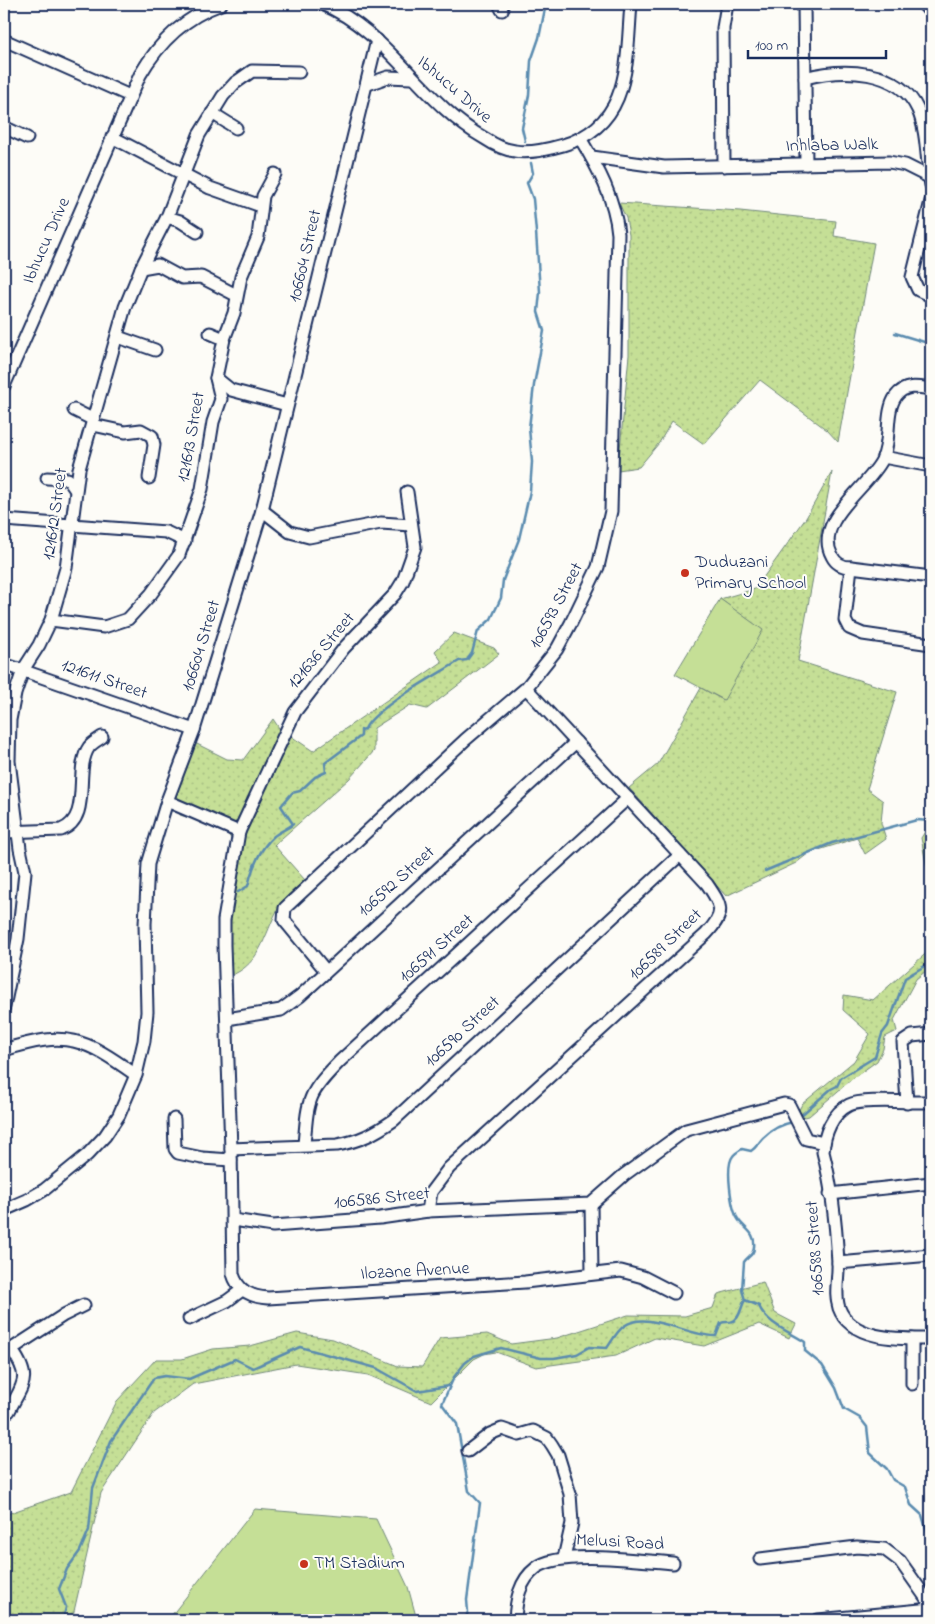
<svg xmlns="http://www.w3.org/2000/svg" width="935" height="1624" viewBox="0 0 935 1624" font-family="'Indie Flower',sans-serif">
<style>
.grass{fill:url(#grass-dots);stroke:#70877a}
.park{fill:#c5df96;stroke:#70877a}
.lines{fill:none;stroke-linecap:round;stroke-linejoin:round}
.stream{stroke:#5a8baf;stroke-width:2.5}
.minor-casing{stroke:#1b2f5e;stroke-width:15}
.minor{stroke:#fdfcf7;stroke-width:11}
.poi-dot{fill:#c8321e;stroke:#fdfcf7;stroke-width:2}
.labels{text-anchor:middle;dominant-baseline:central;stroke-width:4;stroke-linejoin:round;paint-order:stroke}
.street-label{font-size:18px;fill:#1b2f5e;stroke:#fdfcf7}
.poi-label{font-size:18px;fill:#1b2f5e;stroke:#fdfcf7;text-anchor:start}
</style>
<defs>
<pattern id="grass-dots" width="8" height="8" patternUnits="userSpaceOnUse" patternTransform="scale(1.25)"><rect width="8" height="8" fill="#c5df96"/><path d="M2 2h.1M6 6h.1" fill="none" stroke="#a9c084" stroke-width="1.8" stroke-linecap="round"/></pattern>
</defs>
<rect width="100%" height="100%" fill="#fdfcf7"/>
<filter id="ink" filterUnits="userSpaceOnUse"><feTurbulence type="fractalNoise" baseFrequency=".02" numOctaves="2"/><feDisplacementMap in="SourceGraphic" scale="10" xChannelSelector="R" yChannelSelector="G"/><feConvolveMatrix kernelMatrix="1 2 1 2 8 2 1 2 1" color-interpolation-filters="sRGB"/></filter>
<g filter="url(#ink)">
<!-- grass -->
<g class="grass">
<polygon points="619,203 740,211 836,221 834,236 874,243 838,442 827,430 760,380 704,444 672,421 659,443 639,467 618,470 629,355 629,235 626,218"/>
<polygon points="832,472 798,661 897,692 867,789 883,801 881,823 886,839 865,854 857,838 809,853 796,863 726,896 629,788 658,764 701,688 723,700 762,630 720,599 755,589 806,518"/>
<path d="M 454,633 L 494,648 L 499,654 L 427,709 L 410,705 L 374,728 L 374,751 L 349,779 L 274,845 L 305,880 C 297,888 285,896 280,905 C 262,937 262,968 221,979 L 233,842 C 225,824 198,821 180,815 L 174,796 L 195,743 L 227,759 L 243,760 L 273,719 L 279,728 L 313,751 L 442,662 L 435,651 Z"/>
<polygon points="931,822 931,889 921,838"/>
<polygon points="931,949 931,967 916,979 894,1020 897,1031 885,1037 883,1049 877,1061 852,1079 809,1116 805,1117 798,1112 802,1104 854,1061 870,1034 843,1010 844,995 873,1000"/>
<polygon points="763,1282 775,1313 796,1324 789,1338 759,1324 704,1346 655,1338 616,1356 536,1367 496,1352 484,1354 474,1359 431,1402 368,1375 296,1364 193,1384 154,1413 101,1493 72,1620 4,1620 4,1515 71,1492 117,1401 156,1359 182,1359 213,1349 250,1346 297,1333 333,1339 398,1366 422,1367 440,1338 487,1334 511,1344 557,1338 628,1315 685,1316 713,1308 718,1294"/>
</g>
<!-- park -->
<g class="park">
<polygon points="720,599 763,630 724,700 675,674"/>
<polygon points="255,1509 376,1519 408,1587 417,1620 168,1620"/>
</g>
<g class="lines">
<!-- stream -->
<g class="stream">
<polyline points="525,141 522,128 529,95 531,61 539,38 546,4"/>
<polyline points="895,333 931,344"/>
<polyline points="765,871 832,843 917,820 931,821"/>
<path d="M 238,892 L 248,886 C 252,868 259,850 273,837 C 279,831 288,829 293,824 L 281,806 L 292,793 L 300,791 L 315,777 L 326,772 L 325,763 L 361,736 L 361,730 L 365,729 C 373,709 437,675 459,661 L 467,660 L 472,653 L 478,631 L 491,619 L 501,598 L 503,580 L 519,539 L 530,491 L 532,462 L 529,428 L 534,385 L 544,331 L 538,312 L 540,292 L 536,232 L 533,199 L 527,183 L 533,173 L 531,163"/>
<polyline points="799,1117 831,1089 837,1086 841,1078 875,1057 882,1034 888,1026 905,978 931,962"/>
<path d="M 745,1300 L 759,1306 C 767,1324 790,1332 805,1342 L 805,1351 L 822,1365 L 836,1388 L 844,1409 L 860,1418 L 867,1427 L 870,1453 L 887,1469 L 893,1480 L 905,1487 L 911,1505 L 922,1515 L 928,1535 L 931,1539"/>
<polyline points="63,1620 66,1607 59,1589 67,1569 80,1551 89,1530 93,1488 111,1441 154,1378 165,1376 189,1379 235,1359 253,1368 300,1347 376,1368 417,1391 448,1386"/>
<path d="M 465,1620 L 468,1612 L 467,1600 L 480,1503 L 469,1491 L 457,1424 L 442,1404 L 454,1377 L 465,1363 L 474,1356 L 501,1348 L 541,1358 L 554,1358 L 577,1354 L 589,1347 L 607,1348 C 612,1341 617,1331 624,1326 C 648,1309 688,1337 716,1336 L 721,1323 C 725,1321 729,1323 733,1321 C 740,1319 741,1306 745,1300 L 742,1290 L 744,1262 C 748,1256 754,1255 754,1247 C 756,1232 744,1229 738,1219 C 731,1209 725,1165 733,1156 C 735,1153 739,1151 742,1149 L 751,1151 C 757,1147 758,1143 763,1138 C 771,1130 782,1124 793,1122"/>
</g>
<defs>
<g id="minor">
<path d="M 322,4 C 387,30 422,103 484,138 C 493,144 504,150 515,151 C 530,154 549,149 563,145 C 632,124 626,61 631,4"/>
<polyline points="499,4 502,10"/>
<polyline points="804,4 806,164"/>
<polyline points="923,4 931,13"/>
<polyline points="4,40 130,96"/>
<path d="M 805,78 C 842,68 899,68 918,110 C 928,134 926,161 931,185"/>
<polyline points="368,84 388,77 411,78"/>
<polyline points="212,113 236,128"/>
<polyline points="4,127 27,138"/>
<polyline points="112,137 210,188 261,206"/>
<polyline points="592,157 664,167 889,162 905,165 929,177"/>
<polyline points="724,166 723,28 727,4"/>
<polyline points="931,201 912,277 918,290 931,296"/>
<polyline points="167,217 180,221 197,232"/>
<polyline points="141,268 158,265 182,278 201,277 236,295"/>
<polyline points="210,333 224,339"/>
<polyline points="118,337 155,350"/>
<polyline points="216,378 231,390 287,405"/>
<path d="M 4,386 L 140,75 C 159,42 185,17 221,4"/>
<polyline points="74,410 94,420"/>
<polyline points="93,425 125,432 141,430 152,436 154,445 149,478"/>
<polyline points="883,457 931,466"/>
<polyline points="47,478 68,479 75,489"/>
<polyline points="262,510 290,532 309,537 381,523 411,525"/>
<polyline points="4,520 166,532 185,541"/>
<path d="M 851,567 C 842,567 836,564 832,556 C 813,521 868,488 882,460 C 892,441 884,413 896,396 C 905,384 918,387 931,389"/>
<polyline points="931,577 851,567 845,620 849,628 863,634 931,644"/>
<polyline points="51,620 104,627 128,619 151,594 179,555 202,489 213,422 221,399 216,378 224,339 234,313 241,277 258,237 263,196 275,174"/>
<polyline points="4,664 194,730"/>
<path d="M 167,801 L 239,832 L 224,920 L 224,945 L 231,1149 L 233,1274 C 238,1291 251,1297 268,1298 L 525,1282 L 621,1271 L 643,1277 L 674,1293"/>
<path d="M 4,832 L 61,830 C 93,818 73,770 89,747 C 92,743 98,740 102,737"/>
<polyline points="239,832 295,712 344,648 395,594 403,581 415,547 407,492"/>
<path d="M 326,971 L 284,920 L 285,908 L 465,740 L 526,688 L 557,649 L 571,623 L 598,567 L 611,511 L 618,234 C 615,199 598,168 580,138"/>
<polyline points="4,1007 18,939 25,872 20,849 9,761 10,720 15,694 23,670 39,645 51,620 66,568 79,469 125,307 141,268 167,217 199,135 223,96 235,83 252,71 299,72"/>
<polyline points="227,1019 281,1010 300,996 576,742"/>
<path d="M 4,1050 C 67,1030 84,1038 136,1075"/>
<path d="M 931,1102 C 911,1103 864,1098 849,1105 C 832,1113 824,1135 823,1152 C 832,1186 836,1226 838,1262 C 839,1277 834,1293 839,1308 C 851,1341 902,1339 931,1339"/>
<polyline points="907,1103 903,1042 912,1036 931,1034"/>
<polyline points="174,1119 175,1149 178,1153 202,1158 231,1160"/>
<path d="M 304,1145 C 308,1098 307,1095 340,1061 L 628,798"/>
<path d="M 231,1149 L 337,1145 C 360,1141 375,1133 394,1120 L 680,855"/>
<polyline points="830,1194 931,1183"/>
<polyline points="591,1204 592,1273"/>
<polyline points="4,1210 27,1200 44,1190 87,1155 105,1136 119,1115 136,1075 144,1041 147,1012 145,924 148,864 167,801 194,730 262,510 377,40"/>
<path d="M 428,1211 L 431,1192 L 449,1168 L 706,934 C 726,913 722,906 707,884 L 526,688"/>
<polyline points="233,1220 273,1226 380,1218 428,1211 591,1204 624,1175 686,1130 784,1104 789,1105 806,1139 824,1143"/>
<polyline points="838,1263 931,1255"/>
<polyline points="189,1319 227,1301 242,1290"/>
<polyline points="4,1354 64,1315 84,1305"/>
<polyline points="912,1384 912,1339"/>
<path d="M 9,1411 C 23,1383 32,1379 12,1350"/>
<polyline points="468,1451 490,1434 502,1429 519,1435 533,1431 547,1438 552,1445 558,1455 570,1494 572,1523 564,1558"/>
<polyline points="760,1559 857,1547 884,1549 900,1561 931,1605"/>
<path d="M 515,1620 C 516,1601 519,1581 536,1568 C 560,1549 642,1561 673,1563"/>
<polyline points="818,1620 931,1609"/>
</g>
</defs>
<!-- minor casing -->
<use href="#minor" class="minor-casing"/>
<!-- minor -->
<use href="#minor" class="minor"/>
</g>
</g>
<!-- markers -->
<g class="poi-dot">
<circle cx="685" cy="573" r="5"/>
<circle cx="304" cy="1564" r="5"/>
</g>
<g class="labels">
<!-- street labels -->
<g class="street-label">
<text transform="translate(454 90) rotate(41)">Ibhucu Drive</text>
<text transform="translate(832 146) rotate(-1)">Inhlaba Walk</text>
<text transform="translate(47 241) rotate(-66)">Ibhucu Drive</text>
<text transform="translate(306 256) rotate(-77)">106604 Street</text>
<text transform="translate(192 437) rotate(-80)">121613 Street</text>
<text transform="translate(56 514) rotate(-82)">121612 Street</text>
<text transform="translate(557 606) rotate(-62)">106593 Street</text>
<text transform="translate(202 646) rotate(-73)">106604 Street</text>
<text transform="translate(322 651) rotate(-50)">121636 Street</text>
<text transform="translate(104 680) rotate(19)">121611 Street</text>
<text transform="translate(397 882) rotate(-42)">106592 Street</text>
<text transform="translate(666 945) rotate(-44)">106589 Street</text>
<text transform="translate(437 949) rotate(-42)">106591 Street</text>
<text transform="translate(463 1032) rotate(-43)">106590 Street</text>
<text transform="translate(382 1199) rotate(-6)">106586 Street</text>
<text transform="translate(816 1248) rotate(-94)">106588 Street</text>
<text transform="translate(415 1272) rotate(-3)">Ilozane Avenue</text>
<text transform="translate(620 1543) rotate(3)">Melusi Road</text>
</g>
<!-- poi labels -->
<g class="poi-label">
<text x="695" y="563">Duduzani<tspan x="695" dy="21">Primary School</tspan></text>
<text x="314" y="1564">TM Stadium</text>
</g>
</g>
<!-- margin -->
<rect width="935" height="1624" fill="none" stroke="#fdfcf7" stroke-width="20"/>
<rect x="10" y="10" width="915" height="1604" fill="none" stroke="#1b2f5e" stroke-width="2" filter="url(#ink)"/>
<!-- scale -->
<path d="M748 50v8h138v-8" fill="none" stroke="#1b2f5e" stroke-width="2.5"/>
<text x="755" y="50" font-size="15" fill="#1b2f5e" stroke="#fdfcf7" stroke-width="4" paint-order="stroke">100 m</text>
</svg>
